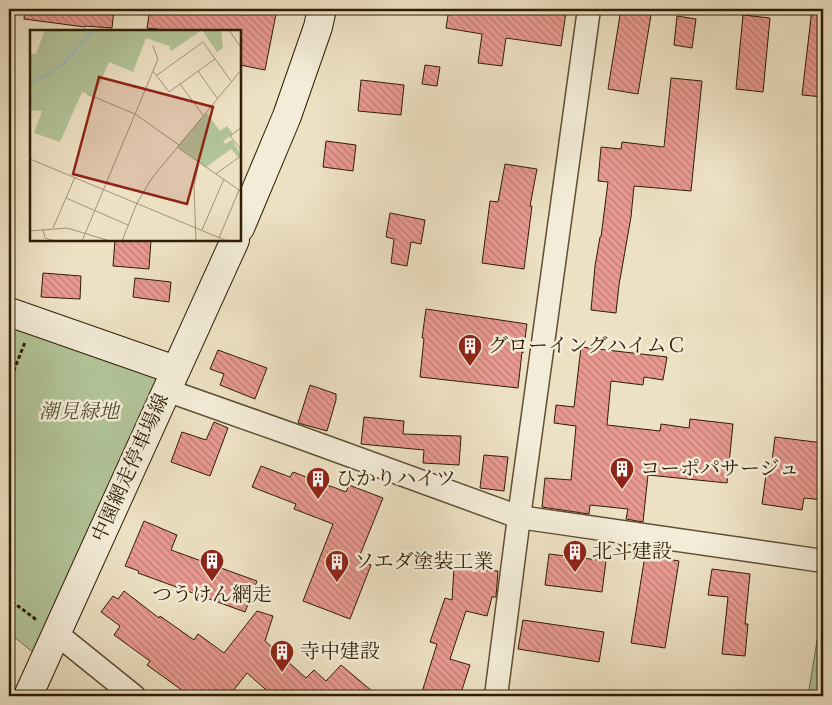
<svg xmlns="http://www.w3.org/2000/svg" width="832" height="705" viewBox="0 0 832 705" font-family="'IM FELL DW Pica','Noto Serif JP',serif">
<style>
.green{fill:#b2c499;stroke:#70704f}
.forest{fill:url(#forest-crowns);stroke:#70704f}
.building{fill:url(#building-back-hatch);stroke:#2f1d05}
.lines{fill:none;stroke-linecap:round;stroke-linejoin:round}
.street-casing{stroke:#5e4e34;stroke-width:25}
.secondary-casing{stroke:#2f1d05;stroke-width:30}
.path{stroke:#2f1d05;stroke-width:3;stroke-dasharray:4 2.5;stroke-linecap:butt}
.street{stroke:#f3ecd8;stroke-width:22}
.secondary{stroke:#f3ecd8;stroke-width:28}
.labels{text-anchor:middle;dominant-baseline:central;stroke-width:5;stroke-linejoin:round;paint-order:stroke}
.poi-label{font-size:20px;fill:#2f1d05;stroke:#f3ecd8;text-anchor:start}
.park-label{font-size:20px;font-style:italic;fill:#564f31;stroke:#f3ecd8}
.street-label{font-size:20px;fill:#2f1d05;stroke:#f3ecd8}
.inset-river{fill:none;stroke:#9bbcbc;stroke-width:2.5}
.inset-road{fill:none;stroke:#a19377;stroke-width:1}
.view{fill:#8f2418;fill-opacity:0.15;stroke:#8f2418;stroke-width:2.5}
.inset-edge{fill:none;stroke:#2f1d05;stroke-width:2.5}
</style>
<defs>
<pattern id="forest-crowns" width="20" height="18" patternUnits="userSpaceOnUse" patternTransform="scale(1.25)"><rect width="20" height="18" fill="#b2c499"/><path d="M2 6a3 3 0 1 1 6 0M12 15a3 3 0 1 1 6 0" fill="none" stroke="#99a882"/></pattern>
<pattern id="building-back-hatch" width="6" height="6" patternUnits="userSpaceOnUse" patternTransform="scale(1.25)"><rect width="6" height="6" fill="#e89990"/><path d="M-1 5l2 2M0 0l6 6M5-1l2 2" fill="none" stroke="#bc7c74"/></pattern>
</defs>
<rect width="100%" height="100%" fill="#ede1c3"/>
<filter id="stains"><feTurbulence type="fractalNoise" baseFrequency=".004" numOctaves="4"/><feColorMatrix values="0 0 0 0 .2 0 0 0 0 .09 0 0 0 0 .02 0 0 0 .5 -.17"/></filter>
<radialGradient id="worn" r=".72"><stop offset=".6" stop-color="#630" stop-opacity="0"/><stop offset="1" stop-color="#630" stop-opacity=".3"/></radialGradient>
<!-- green -->
<polygon class="green" points="9,312 175,370 44,661 9,633"/>
<!-- forest -->
<polygon class="forest" points="823,604 823,696 808,696"/>
<!-- building -->
<g class="building">
<polygon points="25,9 114,9 112,28 85,26 85,27 24,19"/>
<polygon points="150,9 194,9 244,15 246,9 277,9 265,70 240,65 240,31 173,31 147,28"/>
<polygon points="449,9 546,9 566,12 561,46 506,38 502,66 478,63 482,34 446,28"/>
<polygon points="621,9 652,9 638,94 608,89"/>
<polygon points="812,9 823,9 823,97 802,95"/>
<polygon points="743,15 770,18 763,92 736,89"/>
<polygon points="677,16 696,19 692,48 674,45"/>
<polygon points="425,65 440,67 437,86 422,84"/>
<polygon points="671,78 702,81 691,191 634,186 631,217 619,285 616,313 591,310 595,266 600,237 601,237 608,182 598,181 601,147 621,149 622,142 664,147"/>
<polygon points="361,80 404,85 401,115 358,111"/>
<polygon points="326,141 356,145 353,171 323,167"/>
<polygon points="505,164 537,169 530,206 532,206 524,269 482,263 490,201 498,202"/>
<polygon points="390,213 425,220 421,244 411,242 407,266 391,263 394,239 386,237"/>
<polygon points="115,240 151,240 149,269 113,266"/>
<polygon points="43,273 81,276 80,299 41,297"/>
<polygon points="135,278 171,282 169,302 133,297"/>
<polygon points="426,309 527,324 523,353 522,352 518,388 420,377 424,338 422,338"/>
<polygon points="581,347 667,357 663,380 644,377 643,385 611,381 607,425 660,431 661,424 689,428 690,419 733,424 727,483 648,475 643,522 626,519 628,509 590,505 589,514 542,507 545,478 571,480 576,426 554,423 556,405 574,407"/>
<polygon points="218,350 267,368 255,399 220,385 224,374 210,369"/>
<polygon points="310,385 336,394 336,400 327,431 298,423"/>
<polygon points="364,417 404,421 403,434 461,436 459,465 423,463 424,450 361,444"/>
<polygon points="214,422 228,428 210,476 171,462 182,432 206,440"/>
<polygon points="775,437 823,443 823,500 804,498 802,510 762,504 766,475 770,476"/>
<polygon points="484,455 508,457 504,491 480,488"/>
<polygon points="261,466 290,477 293,472 346,492 349,485 383,498 358,560 371,565 350,619 303,601 333,524 294,509 296,504 252,487"/>
<polygon points="144,521 177,535 171,550 257,581 245,612 138,573 139,571 125,566"/>
<polygon points="549,554 606,561 602,592 545,585"/>
<polygon points="645,555 679,561 665,648 631,643"/>
<polygon points="454,568 498,571 496,597 492,597 487,616 466,611 450,659 470,665 460,696 437,696 422,692 437,644 430,642 445,598 452,600"/>
<polygon points="712,569 750,574 745,624 748,624 745,656 722,654 728,597 708,595"/>
<polygon points="124,591 159,618 160,616 194,640 198,634 224,653 257,611 273,616 265,641 306,678 314,670 326,681 341,665 378,696 273,696 247,673 229,696 190,696 147,665 150,661 114,635 120,626 101,612 113,596 118,599"/>
<polygon points="523,620 604,632 599,662 518,649"/>
</g>
<g class="lines">
<defs>
<g id="street">
<polyline points="166,390 299,437 519,517 823,561"/>
<polyline points="57,634 134,696"/>
<polyline points="496,696 519,517 589,9"/>
</g>
<g id="secondary">
<polyline points="240,228 287,116 318,27 322,9"/>
<polyline points="9,312 175,370"/>
<polyline points="28,696 235,240"/>
</g>
</defs>
<!-- street casing -->
<use href="#street" class="street-casing"/>
<!-- secondary casing -->
<use href="#secondary" class="secondary-casing"/>
<!-- path -->
<g class="path">
<polyline points="9,383 25,342"/>
<polyline points="9,596 10,600 38,621"/>
</g>
<!-- street -->
<use href="#street" class="street"/>
<!-- secondary -->
<use href="#secondary" class="secondary"/>
</g>
<!-- icons -->
<defs>
<symbol id="building-pin" viewBox="-11 -11 22 30"><path d="M0 17L-7.5 6A9.5 9.5 0 1 1 7.5 6Z" fill="#8f2418" stroke="#f3ecd8"/><path d="M-4-6H4V6H1V3H-1V6H-4ZM-2.5-4.3h1.7v1.8h-1.7ZM.8-4.3h1.7v1.8H.8ZM-2.5-1h1.7V.8h-1.7ZM.8-1h1.7V.8H.8Z" fill="#fff"/></symbol>
</defs>
<g fill-rule="evenodd">
<use href="#building-pin" x="456" y="332" width="28" height="38"/>
<use href="#building-pin" x="608" y="455" width="28" height="38"/>
<use href="#building-pin" x="304" y="465" width="28" height="38"/>
<use href="#building-pin" x="561" y="538" width="28" height="38"/>
<use href="#building-pin" x="198" y="547" width="28" height="38"/>
<use href="#building-pin" x="323" y="548" width="28" height="38"/>
<use href="#building-pin" x="268" y="638" width="28" height="38"/>
</g>
<g class="labels">
<!-- poi labels -->
<g class="poi-label">
<text x="488" y="346">グローイングハイムＣ</text>
<text x="640" y="469">コーポパサージュ</text>
<text x="336" y="479">ひかりハイツ</text>
<text x="592" y="552">北斗建設</text>
<text x="354" y="562">ソエダ塗装工業</text>
<text x="212" y="595" text-anchor="middle">つうけん網走</text>
<text x="300" y="652">寺中建設</text>
</g>
<!-- park labels -->
<g class="park-label">
<text x="79" y="412">潮見緑地</text>
</g>
<!-- street labels -->
<g class="street-label">
<text transform="translate(131 468) rotate(-66)">中園網走停車場線</text>
</g>
</g>
<!-- overview -->
<g transform="translate(30 30)">
<rect width="211" height="211" fill="#ede1c3"/>
<path d="M 148,0 L 172,0 L 141,21 L 139,16 ZM 176,82 L 190,101 L 197,96 L 203,104 L 193,111 L 195,114 L 202,110 L 211,125 L 208,127 L 201,119 L 176,137 L 147,117 Z" fill="#b2c499"/>
<path d="M 15,0 L 148,0 L 139,16 L 116,8 L 103,42 L 79,32 L 64,66 L 52,62 L 30,112 L 4,103 L 12,81 L 0,80 L 0,24 L 6,24 ZM 172,0 L 191,0 L 193,18 L 187,22 Z" fill="#b2c499"/>
<path class="inset-river" d="M 0,54 L 31,36 L 64,0"/>
<path class="inset-road" d="M 199,0 L 212,19M 123,16 L 128,29 L 123,41M 168,41 L 187,68M 127,45 L 173,12 L 201,51M 150,54 L 173,85M 57,64 L 105,84 L 149,115M 212,97 L 200,106 L 212,121M 147,117 L 212,162M 0,129 L 197,211M 186,144 L 212,125M 36,168 L 98,195M 23,198 L 45,147M 13,199 L 15,208 L 25,211M 172,200 L 194,149M 0,201 L 37,198 L 80,211M 189,208 L 209,160M 52,211 L 123,41 L 139,62 L 185,29M 92,211 L 107,173 L 122,148 L 212,39M 166,211 L 164,156 L 169,132"/>
<path class="view" d="M 69,47 L 183,77 L 157,174 L 43,144 Z"/>
<rect width="211" height="211" class="inset-edge"/>
</g>
<!-- margin -->
<rect width="832" height="705" fill="none" stroke="#ede1c3" stroke-width="30"/>
<rect x="10" y="10" width="812" height="685" fill="none" stroke="#2f1d05" stroke-width="2.5"/>
<rect x="15" y="15" width="802" height="675" fill="none" stroke="#2f1d05"/>
<rect width="100%" height="100%" filter="url(#stains)"/>
<rect width="100%" height="100%" fill="url(#worn)"/>
</svg>
